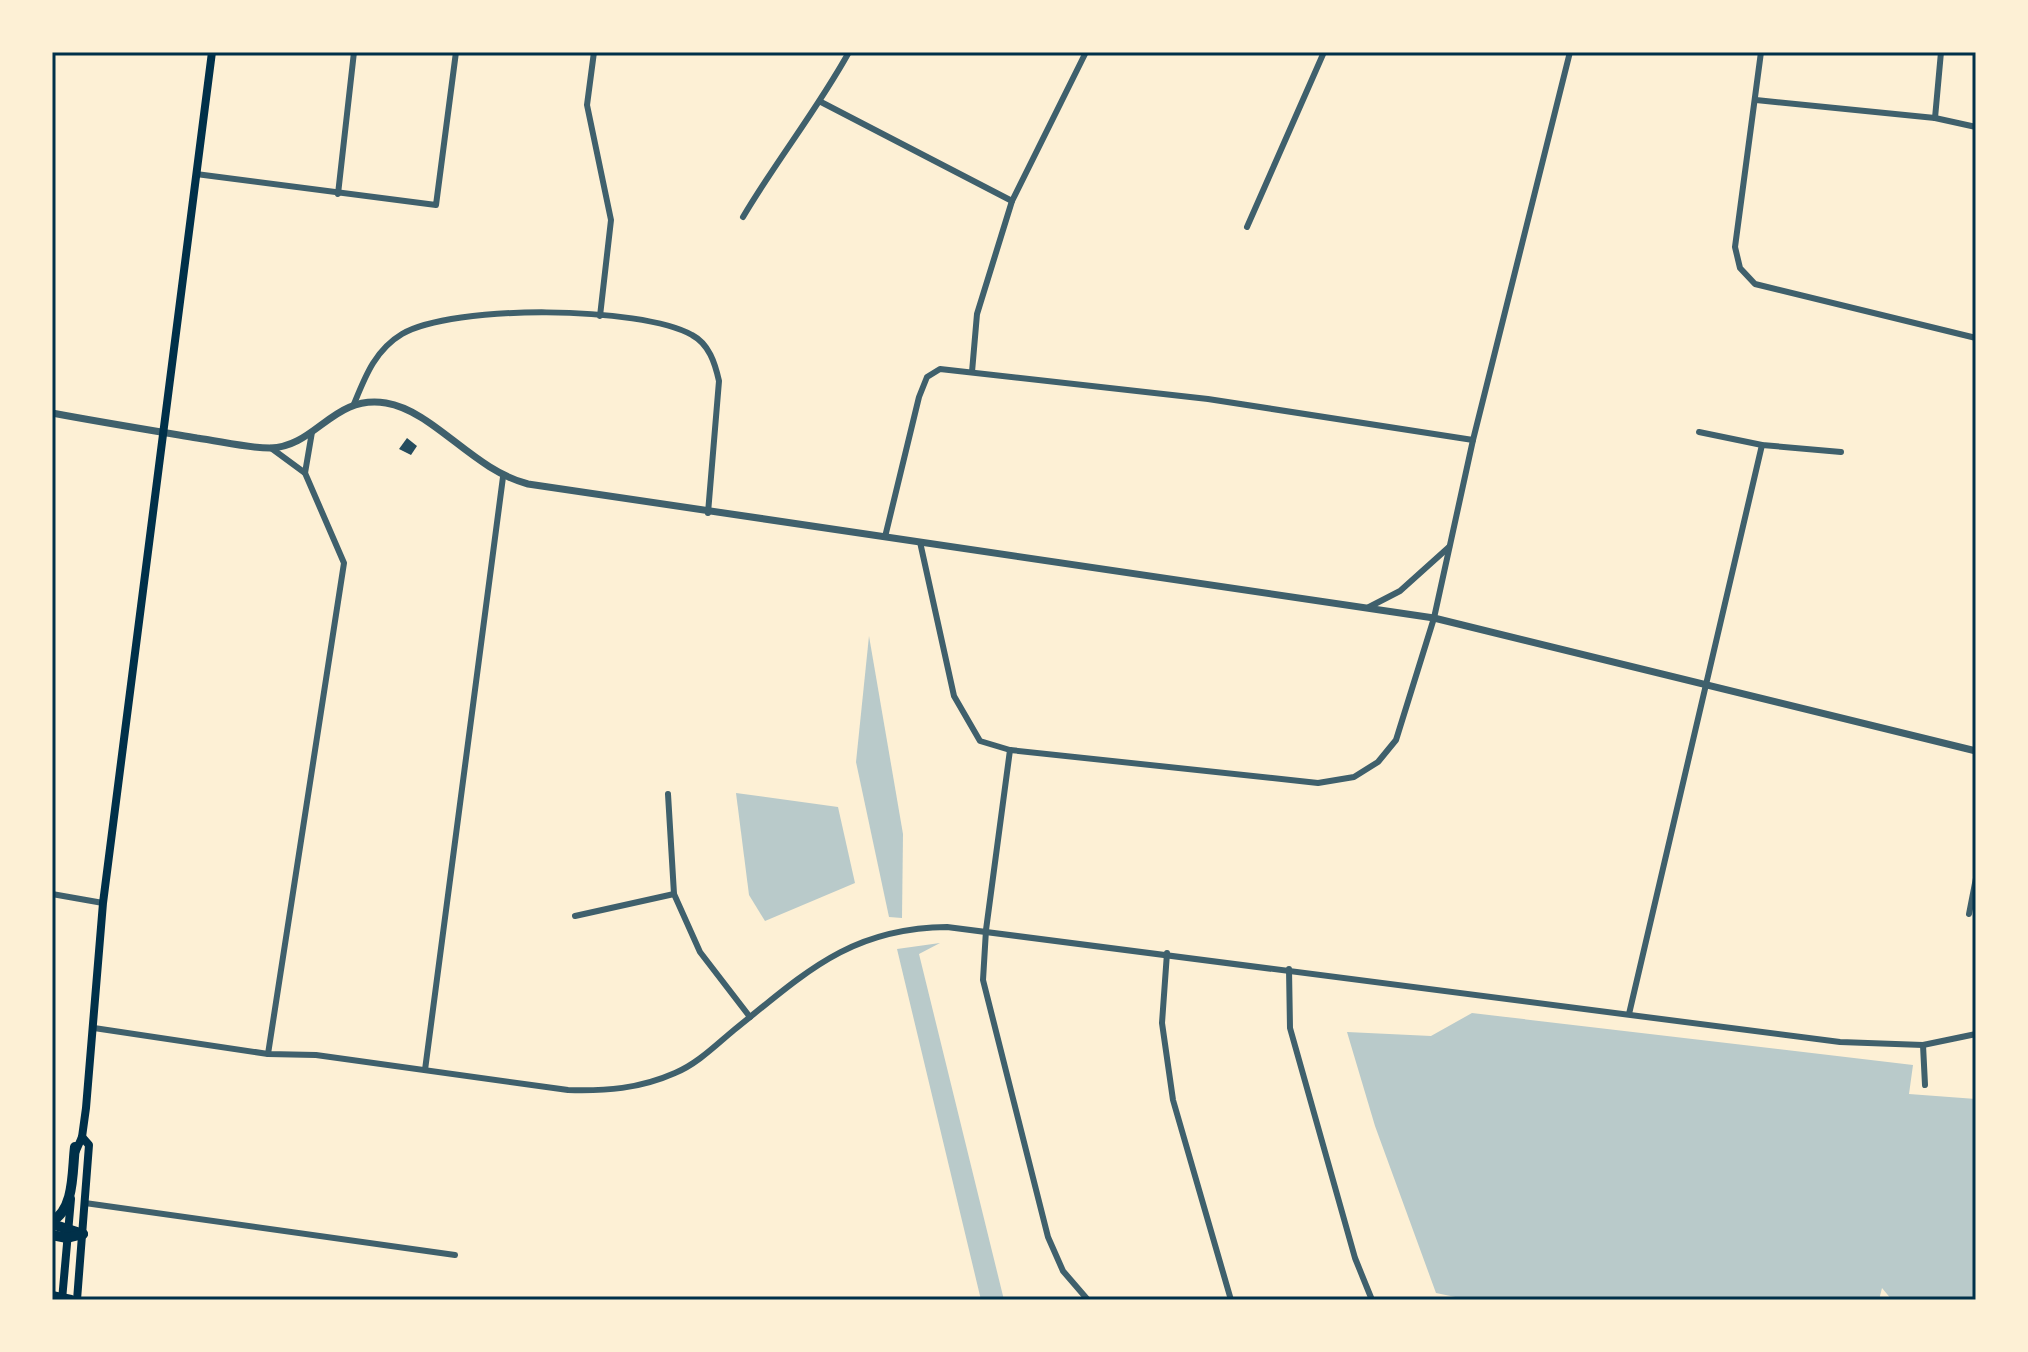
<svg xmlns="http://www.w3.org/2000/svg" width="2028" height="1352" viewBox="0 0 2028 1352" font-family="'Alegreya Sans',sans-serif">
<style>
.green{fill:#b9caca}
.building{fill:#264d5e}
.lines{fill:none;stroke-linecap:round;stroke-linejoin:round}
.minor{stroke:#3f606c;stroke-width:6}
.tertiary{stroke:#3f606c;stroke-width:7}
.secondary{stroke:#003049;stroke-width:8}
.motorway{stroke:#003049;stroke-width:10}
.neatline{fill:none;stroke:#003049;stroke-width:3}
</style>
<rect width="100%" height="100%" fill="#fdf0d5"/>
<!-- green -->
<g class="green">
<polygon points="869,636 903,834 902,918 889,917 856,762"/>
<polygon points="736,793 838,807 855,883 765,921 749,895"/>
<polygon points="940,943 919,954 1004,1300 981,1300 897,949"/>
<polygon points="1472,1013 1913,1065 1909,1094 1976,1099 1976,1300 1892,1300 1882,1288 1879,1300 1470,1300 1436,1293 1375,1126 1347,1032 1431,1036"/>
</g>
<!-- building -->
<polygon class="building" points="407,438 417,446 411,455 399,449"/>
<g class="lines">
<!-- minor -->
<g class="minor">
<polyline points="594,52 587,105 611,220 600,316"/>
<polyline points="1761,52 1735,247 1740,268 1755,284 1976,338"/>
<polyline points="1756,100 1935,118 1976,127"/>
<polyline points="821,102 1012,201"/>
<polyline points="1935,118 1941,52"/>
<polyline points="196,174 436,205 456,52"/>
<polyline points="338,194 354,52"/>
<path d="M 743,217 C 776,161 817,110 849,52"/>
<polyline points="1247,227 1324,52"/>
<polyline points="972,372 977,314 1012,201 1086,52"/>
<path d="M 354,404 C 365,377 375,350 402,334 C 452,304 641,306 692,335 C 709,344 715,363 719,381 L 708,513"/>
<polyline points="1699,432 1762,445 1841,452"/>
<polyline points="305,473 312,432"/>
<polyline points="885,537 919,397 927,377 940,369 1208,399 1473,440"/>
<polyline points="920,542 954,696 980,741 1010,750 1318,783 1354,777 1378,762 1396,740 1434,618 1473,440 1570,52"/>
<polyline points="1369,607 1400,591 1449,547"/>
<polyline points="1010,750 986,930 983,980 1048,1237 1063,1271 1088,1300"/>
<polyline points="668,794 674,894 700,952 750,1017"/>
<polyline points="52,894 103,903"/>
<polyline points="1969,914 1976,878"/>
<polyline points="575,916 674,894"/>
<polyline points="1167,953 1162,1023 1173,1100 1231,1300"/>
<polyline points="1289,969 1290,1028 1355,1258 1372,1300"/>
<polyline points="1629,1014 1762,445"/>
<path d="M 94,1028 L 268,1054 L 316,1055 L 568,1090 C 606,1091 639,1089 675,1073 C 697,1064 716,1045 734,1030 C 805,973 850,928 947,927 L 1840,1042 L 1923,1045 L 1976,1034"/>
<polyline points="1923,1045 1925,1085"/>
<polyline points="268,1054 344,563 305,473 271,448"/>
<polyline points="425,1070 503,477"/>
<polyline points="85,1203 455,1255"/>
</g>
<!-- tertiary -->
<path class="tertiary" d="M 52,413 C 100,422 149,430 197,438 C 220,441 246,448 270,448 C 316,447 333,394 386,403 C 434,411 473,470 528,484 L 1434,618 L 1976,751"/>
<!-- secondary -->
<g class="secondary">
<polyline points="75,1153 82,1137 86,1108 103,903 212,52"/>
<polyline points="62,1300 71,1199"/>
<polyline points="77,1300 89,1145 82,1137"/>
</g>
<!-- motorway -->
<g class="motorway">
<path d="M 52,1221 C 75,1209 72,1170 75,1147"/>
<polyline points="52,1224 83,1234"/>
<polyline points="52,1235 67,1238 83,1234"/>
<polyline points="52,1296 71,1300"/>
</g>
</g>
<!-- border -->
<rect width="2028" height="1352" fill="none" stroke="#fdf0d5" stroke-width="108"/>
<rect x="54" y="54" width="1920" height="1244" class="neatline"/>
</svg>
